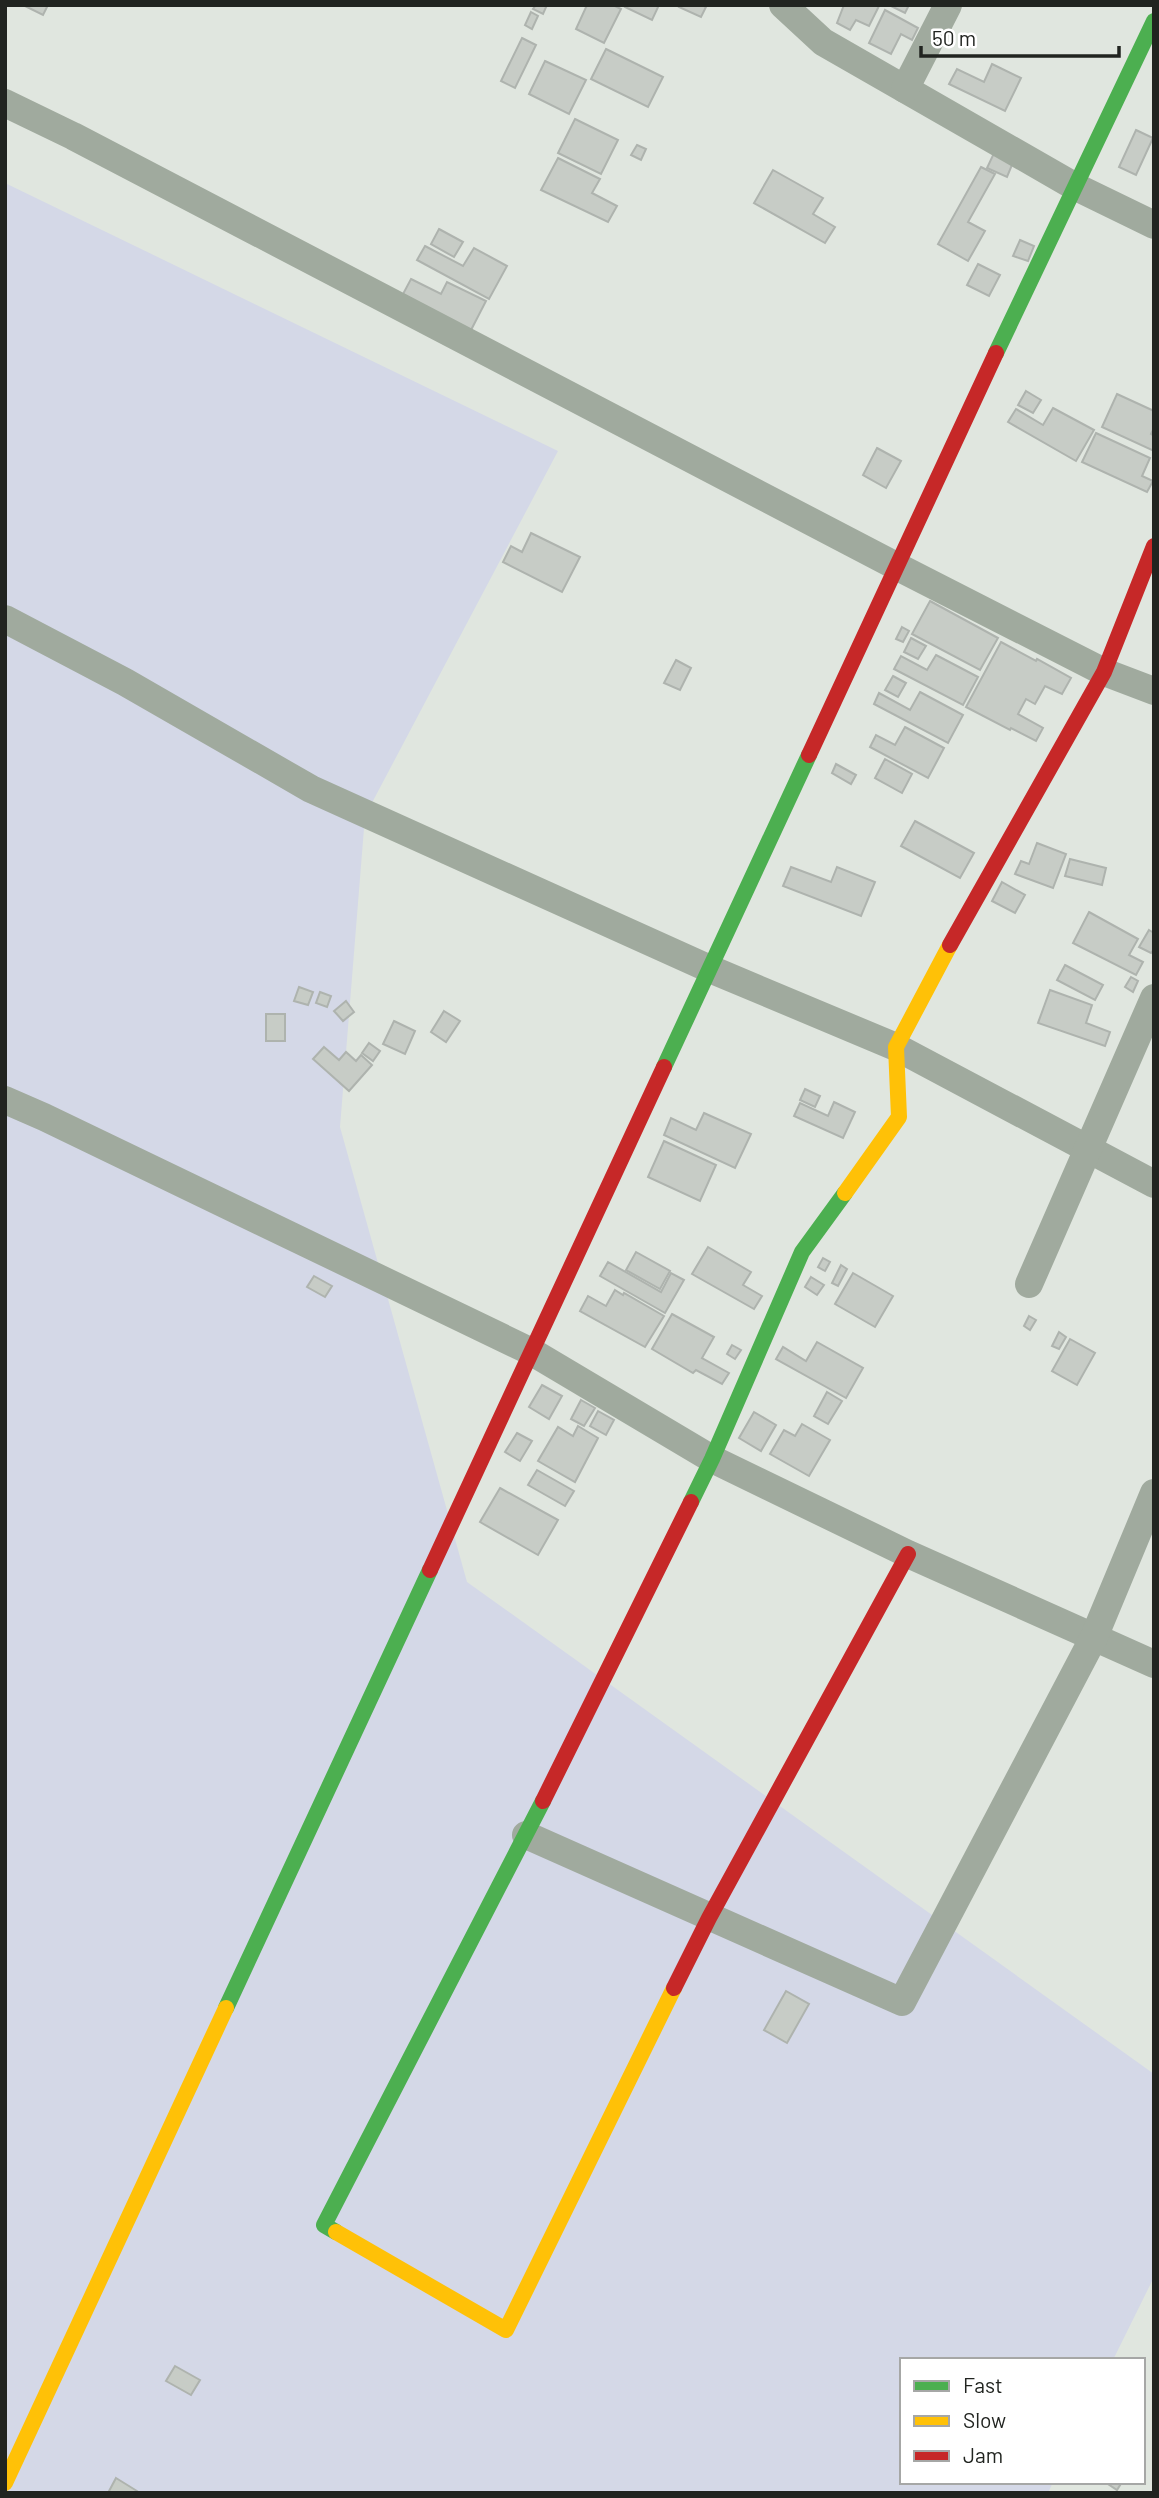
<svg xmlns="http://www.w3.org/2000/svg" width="1159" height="2498" viewBox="0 0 1159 2498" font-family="Barlow,sans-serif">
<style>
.green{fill:#d4d8e7}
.building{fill:#c7ccc6;stroke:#aeb3ae;stroke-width:2}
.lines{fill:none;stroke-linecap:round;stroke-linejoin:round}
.street{stroke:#a0aa9e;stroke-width:28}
.fast{stroke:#4caf50;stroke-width:16}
.slow{stroke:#ffc107;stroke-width:16}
.jam{stroke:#c62828;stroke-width:16}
</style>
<rect width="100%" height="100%" fill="#e0e6df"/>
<!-- green -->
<polygon class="green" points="5,183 558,451 365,816 340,1127 467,1582 1154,2074 1154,2277 1113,2360 902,2360 902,2482 1053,2482 1048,2493 5,2493"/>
<!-- building -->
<g class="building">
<polygon points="23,5 48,5 43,15"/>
<polygon points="536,5 547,5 543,14 533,9"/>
<polygon points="587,5 613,5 621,9 604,43 576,29"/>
<polygon points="626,5 659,5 652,20 625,7"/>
<polygon points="680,5 702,5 706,7 701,17 679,7"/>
<polygon points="844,5 879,5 879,6 869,26 856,20 850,30 837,23"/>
<polygon points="889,5 909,5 905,13"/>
<polygon points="885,10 918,28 912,40 901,34 891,54 869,43"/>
<polygon points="531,12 538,16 532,29 525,25"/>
<polygon points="522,38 536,45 515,88 501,81"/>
<polygon points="606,49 663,77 648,107 591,79"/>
<polygon points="545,61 586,80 569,114 529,94"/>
<polygon points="992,64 1021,78 1005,111 949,84 957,69 984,82"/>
<polygon points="575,119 618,140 601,174 558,153"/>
<polygon points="1136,130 1153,138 1136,175 1119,167"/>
<polygon points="637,145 646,149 641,160 631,155"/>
<polygon points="995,151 1014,160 1007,177 987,168"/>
<polygon points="558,158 600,179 592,193 617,206 608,222 541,190"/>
<polygon points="981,167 995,174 968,222 985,231 968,261 938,244"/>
<polygon points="773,170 823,198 813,214 835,227 825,243 754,203"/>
<polygon points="439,229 463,242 454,257 431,244"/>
<polygon points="1020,240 1034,246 1028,261 1013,256"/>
<polygon points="425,246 463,266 474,248 507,266 489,299 417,260"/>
<polygon points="978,264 1000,275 989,296 967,285"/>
<polygon points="411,279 441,294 447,282 486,301 470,332 403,294"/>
<polygon points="1026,391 1041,400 1033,413 1018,405"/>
<polygon points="1117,394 1154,411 1154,428 1151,434 1154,436 1154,451 1102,427"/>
<polygon points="1053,408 1094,430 1076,461 1008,422 1016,409 1043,425"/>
<polygon points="1096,433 1150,458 1142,476 1153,481 1147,492 1082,462"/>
<polygon points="877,448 901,461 886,488 863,475"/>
<polygon points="531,533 580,557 562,592 503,562 511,546 522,552"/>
<polygon points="930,601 998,638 980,670 912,634"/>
<polygon points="902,627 909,631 903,642 896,639"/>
<polygon points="911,638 926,646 918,659 904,652"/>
<polygon points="1001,642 1036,661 1037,659 1071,678 1062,694 1045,686 1035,704 1026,699 1018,714 1043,728 1036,741 1011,728 1010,730 966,707"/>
<polygon points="936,655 978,677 963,705 894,669 901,656 927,670"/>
<polygon points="676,660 691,668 680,690 664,683"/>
<polygon points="893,676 906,683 898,697 885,690"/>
<polygon points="920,692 963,715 948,743 874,704 879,693 910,710"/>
<polygon points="905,727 944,748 928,778 870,747 876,735 895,745"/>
<polygon points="885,759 912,774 902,793 875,778"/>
<polygon points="836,764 856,775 851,784 832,773"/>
<polygon points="915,821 974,853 960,878 901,846"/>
<polygon points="1037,843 1066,854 1053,888 1015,874 1021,861 1029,864"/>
<polygon points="1070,859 1106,868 1102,885 1065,876"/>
<polygon points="791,867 831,882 837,867 875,882 861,916 783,886"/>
<polygon points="1002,882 1025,895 1015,913 992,901"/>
<polygon points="1089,912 1138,939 1129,955 1143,962 1136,975 1073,943"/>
<polygon points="1149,930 1154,933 1154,949 1151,953 1139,947"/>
<polygon points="1065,965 1103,985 1095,1000 1057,980"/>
<polygon points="1131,977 1138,981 1133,992 1125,987"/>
<polygon points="299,987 313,992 308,1005 294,1001"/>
<polygon points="1050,990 1092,1005 1086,1023 1110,1032 1105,1046 1038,1023"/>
<polygon points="320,992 331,996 327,1007 316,1003"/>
<polygon points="346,1001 354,1012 343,1021 334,1011"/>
<polygon points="444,1011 460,1021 446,1042 431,1032"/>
<rect x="266" y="1014" width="19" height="27"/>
<polygon points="394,1021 415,1031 405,1054 383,1044"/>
<polygon points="369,1043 380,1051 373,1061 362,1053"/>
<polygon points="324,1047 339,1060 346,1052 356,1061 361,1055 372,1065 349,1091 313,1059"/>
<polygon points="805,1089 820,1096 815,1107 800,1100"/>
<polygon points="834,1102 855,1112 843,1138 794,1116 800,1103 828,1116"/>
<polygon points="704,1113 751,1134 735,1168 664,1135 671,1118 696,1130"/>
<polygon points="664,1141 716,1165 700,1201 648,1177"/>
<polygon points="708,1247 751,1272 743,1285 762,1296 754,1309 692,1274"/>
<polygon points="636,1252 670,1271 660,1289 626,1270"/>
<polygon points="823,1258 830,1262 825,1271 818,1267"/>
<polygon points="608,1262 661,1292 671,1273 684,1280 665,1313 600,1276"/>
<polygon points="841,1265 847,1269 838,1286 832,1283"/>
<polygon points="853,1273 893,1296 875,1327 835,1304"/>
<polygon points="314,1276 332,1286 325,1297 307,1287"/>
<polygon points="811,1277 824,1285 817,1295 805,1287"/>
<polygon points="615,1290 623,1295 624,1293 664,1316 645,1347 580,1311 588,1296 606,1306"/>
<polygon points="672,1314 714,1337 702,1358 729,1373 722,1384 696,1370 693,1373 652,1349"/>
<polygon points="1029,1316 1036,1320 1030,1330 1024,1326"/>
<polygon points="1059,1332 1066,1337 1059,1349 1052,1346"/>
<polygon points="1070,1339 1095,1353 1077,1385 1052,1371"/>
<polygon points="817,1342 863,1368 846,1398 776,1359 783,1347 806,1361"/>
<polygon points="732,1345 741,1350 735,1359 727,1354"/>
<polygon points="542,1385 562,1396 549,1419 529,1407"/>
<polygon points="827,1392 842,1401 828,1424 814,1416"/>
<polygon points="581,1400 595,1408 584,1426 571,1419"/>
<polygon points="598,1411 614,1420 606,1435 590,1426"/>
<polygon points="754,1412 776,1425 761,1451 739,1438"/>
<polygon points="802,1424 830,1440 809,1476 770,1454 784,1430 795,1436"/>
<polygon points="578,1426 598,1438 575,1482 538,1461 558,1427 573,1436"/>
<polygon points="517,1433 532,1441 520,1461 505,1452"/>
<polygon points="537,1470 574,1491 565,1506 528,1485"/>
<polygon points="500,1488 558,1520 538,1555 480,1522"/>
<polygon points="786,1991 809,2004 787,2043 764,2030"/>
<polygon points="175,2366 200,2380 191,2395 166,2381"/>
<polygon points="116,2478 137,2491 136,2493 108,2493"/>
<polygon points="1105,2482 1122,2482 1117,2490"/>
</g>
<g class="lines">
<!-- street -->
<g class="street">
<polyline points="783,5 823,42 1074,186 1154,225"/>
<polyline points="905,89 948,5"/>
<polyline points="5,103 73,136 898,567 1104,672 1154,691"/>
<polyline points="5,619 125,682 311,789 710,969 896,1047 1154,1184"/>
<polyline points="5,1100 44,1117 532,1352 712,1459 908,1554 1154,1664"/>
<polyline points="1029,1284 1154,998"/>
<polyline points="526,1835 902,2002 1094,1637 1154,1493"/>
</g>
<!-- fast -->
<g class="fast">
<polyline points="996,353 1154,21"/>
<polyline points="664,1067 809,755"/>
<polyline points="691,1502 712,1459 802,1252 845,1193"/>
<polyline points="226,2008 430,1570"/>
<polyline points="336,2232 324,2225 543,1801"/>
</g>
<!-- slow -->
<g class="slow">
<polyline points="845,1193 899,1117 896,1047 950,945"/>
<polyline points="336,2232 506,2330 674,1988"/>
<polyline points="5,2483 226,2008"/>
</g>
<!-- jam -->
<g class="jam">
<polyline points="809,755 996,353"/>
<polyline points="950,945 1104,672 1154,546"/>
<polyline points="430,1570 664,1067"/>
<polyline points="543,1801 691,1502"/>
<polyline points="674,1988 709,1918 908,1554"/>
</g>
</g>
<!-- border -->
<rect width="1159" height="2498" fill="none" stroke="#212420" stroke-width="14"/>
<!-- legend -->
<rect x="900" y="2358" width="245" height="126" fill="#ffffff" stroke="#a6a7a6" stroke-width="2"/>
<rect x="914" y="2381" width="35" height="10" fill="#4caf50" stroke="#a6a7a6" stroke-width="2"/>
<text x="963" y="2393" font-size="21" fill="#212420">Fast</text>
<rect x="914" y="2416" width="35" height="10" fill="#ffc107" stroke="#a6a7a6" stroke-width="2"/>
<text x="963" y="2428" font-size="21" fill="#212420">Slow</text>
<rect x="914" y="2451" width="35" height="10" fill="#c62828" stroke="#a6a7a6" stroke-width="2"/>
<text x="963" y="2463" font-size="21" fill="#212420">Jam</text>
<!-- scale -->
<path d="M921 46v10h198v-10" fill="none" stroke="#212420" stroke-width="3.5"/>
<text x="932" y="46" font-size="21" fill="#212420" stroke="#ffffff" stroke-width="5" paint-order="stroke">50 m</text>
</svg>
